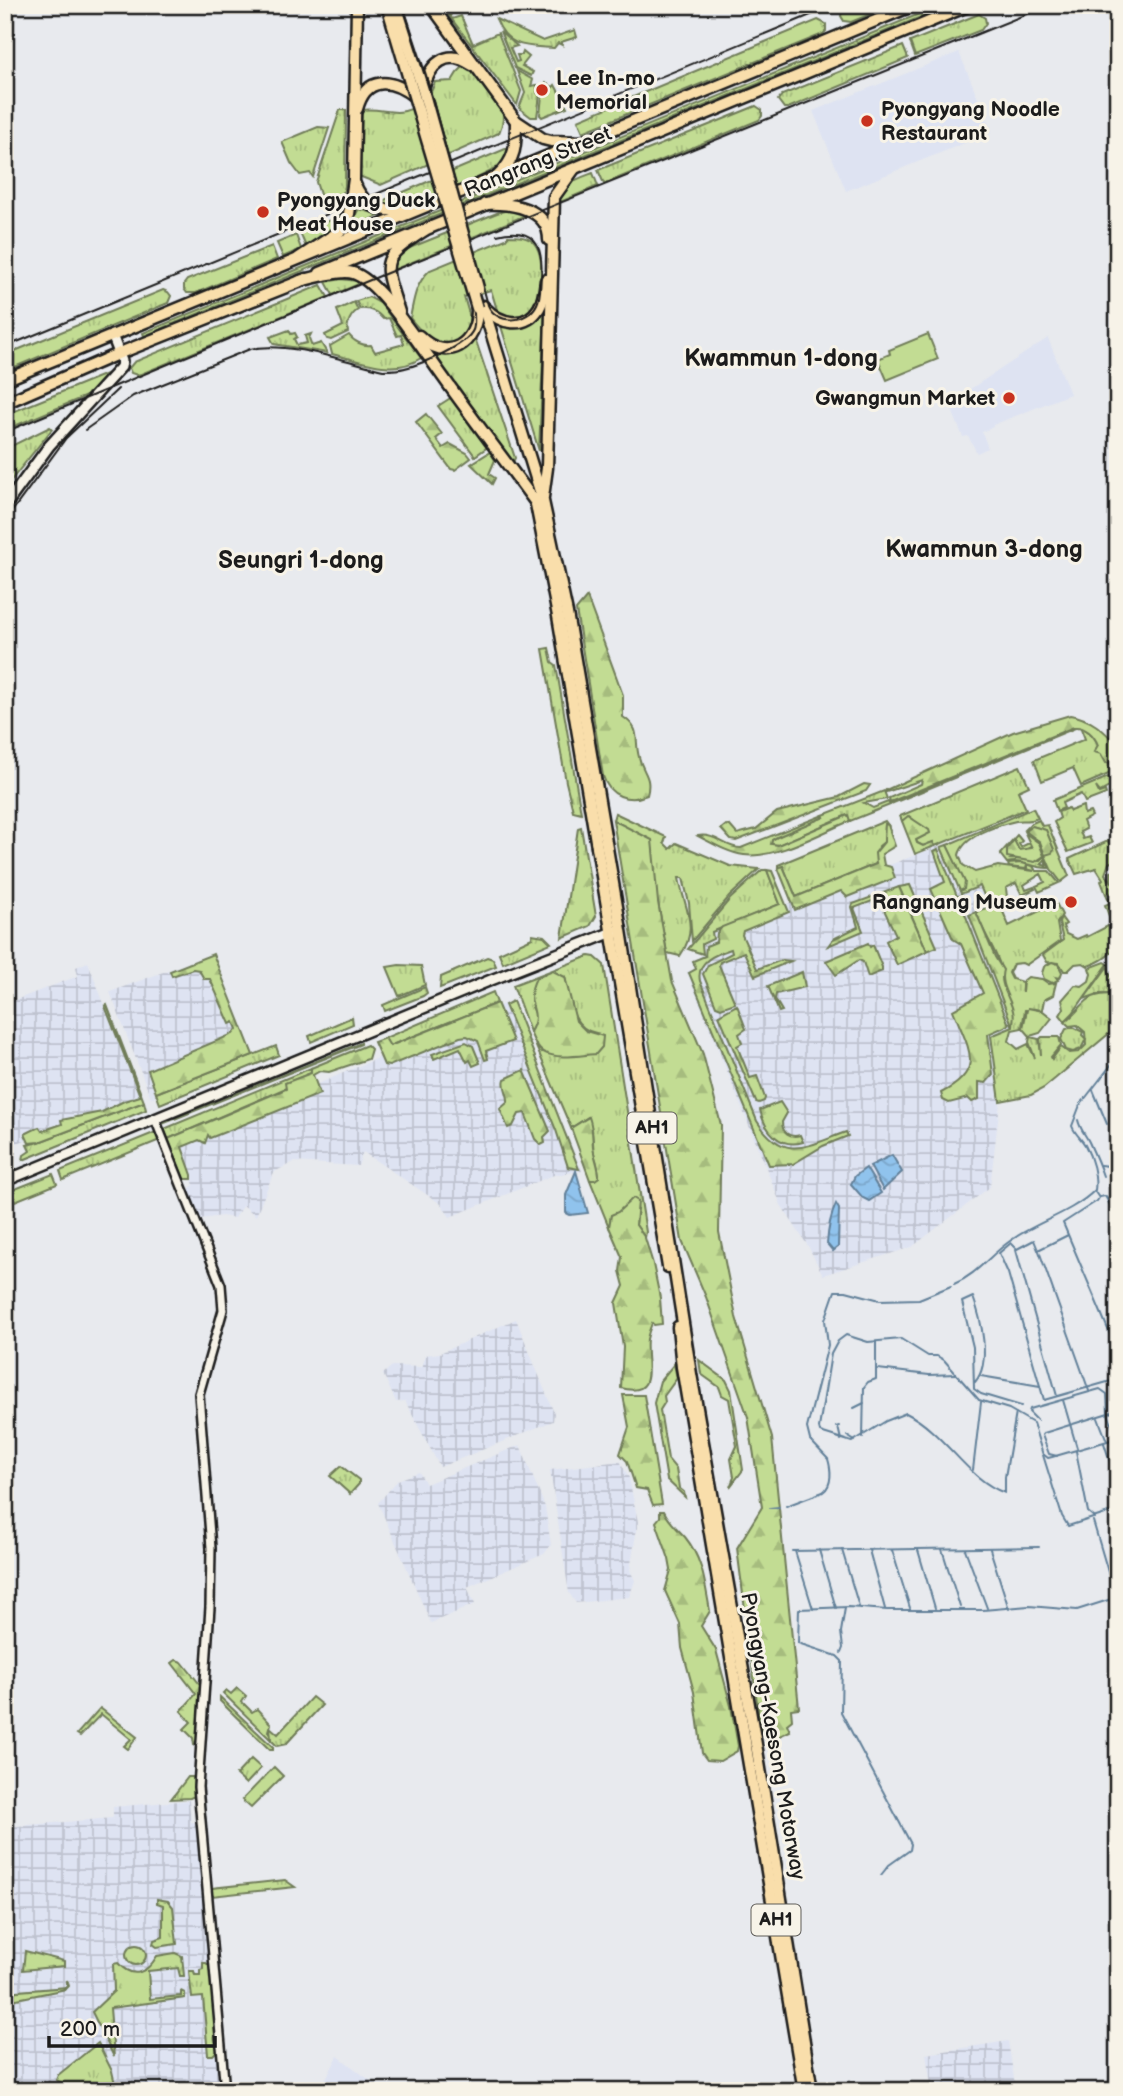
<svg xmlns="http://www.w3.org/2000/svg" width="1123" height="2096" viewBox="0 0 1123 2096" font-family="'Balsamiq Sans',sans-serif">
<style>
.built{fill:#dee3f2}
.industrial{fill:url(#industrial-grid)}
.grass{fill:url(#grass-tufts);stroke:#6f7c58;stroke-width:2}
.forest{fill:url(#forest-firs);stroke:#6f7c58;stroke-width:2}
.pitch{fill:#c2dc93;stroke:#6f7c58;stroke-width:2}
.water{fill:url(#water-waves);stroke:#628099;stroke-width:2}
.lines{fill:none;stroke-linecap:round;stroke-linejoin:round}
.stream{stroke:#628099;stroke-width:2}
.tertiary-casing{stroke:#1c1c1c;stroke-width:12}
.secondary-casing{stroke:#1c1c1c;stroke-width:14}
.primary-casing{stroke:#1c1c1c;stroke-width:15}
.trunk-casing{stroke:#1c1c1c;stroke-width:15}
.tertiary{stroke:#f7f3e8;stroke-width:7}
.secondary{stroke:#f7f3e8;stroke-width:9}
.primary{stroke:#f9deab;stroke-width:10}
.trunk{stroke:#f9deab;stroke-width:10}
.tram{stroke:#1c1c1c;stroke-width:2}
.trunk-bridge-casing{stroke:#1c1c1c;stroke-width:15;stroke-linecap:butt}
.trunk-bridge{stroke:#f9deab;stroke-width:10}
.poi-dot{fill:#c8321e;stroke:#f7f3e8;stroke-width:2.5}
.labels{text-anchor:middle;dominant-baseline:central;stroke-width:6;stroke-linejoin:round;paint-order:stroke}
.shield{fill:#f7f3e8;stroke:#5e5c59;stroke-width:2}
.shield-label{font-size:19px;font-weight:bold;fill:#1c1c1c}
.poi-label{font-size:21px;font-weight:bold;fill:#1c1c1c;stroke:#f7f3e8;text-anchor:start}
.street-label{font-size:21px;fill:#1c1c1c;stroke:#f7f3e8}
.quarter-label{font-size:24px;font-weight:bold;fill:#1c1c1c;stroke:#f7f3e8}
</style>
<defs>
<pattern id="industrial-grid" width="8" height="8" patternUnits="userSpaceOnUse" patternTransform="scale(1.75)"><rect width="8" height="8" fill="#dee3f2"/><path d="M0 4h8M4 0v8" fill="none" stroke="#bec2cf"/></pattern>
<pattern id="grass-tufts" width="24" height="20" patternUnits="userSpaceOnUse" patternTransform="scale(1.75)"><rect width="24" height="20" fill="#c2dc93"/><path d="M3 7l-1-3M5 7V3M7 7l1-3M15 17l-1-3M17 17v-4M19 17l1-3" fill="none" stroke="#a6bc7e"/></pattern>
<pattern id="forest-firs" width="22" height="20" patternUnits="userSpaceOnUse" patternTransform="scale(1.75)"><rect width="22" height="20" fill="#c2dc93"/><path d="M5 1l3.5 6h-7zM16 11l3.5 6h-7z" fill="#a6bc7e"/></pattern>
<pattern id="water-waves" width="16" height="10" patternUnits="userSpaceOnUse" patternTransform="scale(1.75)"><rect width="16" height="10" fill="#90c3ed"/><path d="M0 5q4-4 8 0t8 0" fill="none" stroke="#7ca7cb"/></pattern>
</defs>
<rect width="100%" height="100%" fill="#e8eaee"/>
<filter id="ink" filterUnits="userSpaceOnUse"><feTurbulence type="fractalNoise" baseFrequency=".0143" numOctaves="2"/><feDisplacementMap in="SourceGraphic" scale="14" xChannelSelector="R" yChannelSelector="G"/><feConvolveMatrix kernelMatrix="1 2 1 2 8 2 1 2 1" color-interpolation-filters="sRGB"/></filter>
<g filter="url(#ink)">
<!-- built -->
<g class="built">
<polygon points="959,52 992,132 846,191 813,111"/>
<polygon points="1048,338 1070,394 993,425 993,427 982,432 988,448 977,453 968,436 963,437 949,403"/>
<polygon points="338,2056 384,2091 273,2091 322,2086"/>
</g>
<!-- industrial -->
<g class="industrial">
<polygon points="939,846 960,895 979,888 988,905 967,915 1012,1026 991,1036 1000,1103 990,1187 912,1247 823,1275 808,1246 781,1205 687,972 695,969 691,961 704,954 703,945 715,940 713,933"/>
<polygon points="211,954 252,1057 151,1098 110,992"/>
<polygon points="88,962 140,1097 9,1146 5,1135 5,1004 78,976 76,967"/>
<polygon points="511,1001 582,1171 554,1175 450,1217 441,1204 363,1152 358,1166 294,1162 276,1171 273,1174 256,1216 243,1205 234,1218 222,1216 200,1219 189,1189 194,1185 178,1144"/>
<polygon points="516,1319 554,1413 553,1421 440,1467 405,1401 396,1402 383,1374 392,1366 422,1367 425,1355 440,1353"/>
<polygon points="520,1445 545,1507 551,1545 544,1554 467,1587 475,1604 431,1623 378,1503 398,1480 419,1472 426,1484"/>
<polygon points="620,1461 629,1478 638,1522 630,1570 635,1581 629,1597 576,1603 569,1593 550,1470"/>
<polygon points="189,1800 191,1822 198,1823 220,2091 5,2091 5,1827 113,1818 113,1807"/>
<polygon points="1008,2041 1016,2091 932,2091 926,2054"/>
</g>
<!-- grass -->
<g class="grass">
<polygon points="441,5 446,5 452,19 461,16 473,44 498,33 521,91 517,105"/>
<polygon points="854,5 887,5 888,7 851,22 844,21 841,16 842,11"/>
<polygon points="941,5 950,5 144,336 143,333"/>
<polygon points="979,14 985,18 986,23 981,30 915,56 910,42"/>
<path d="M 496,19 L 543,41 L 575,30 L 577,37 L 561,42 L 562,45 L 558,43 L 554,48 C 527,46 508,49 496,19 Z"/>
<polygon points="818,20 826,24 826,31 823,34 583,132 578,120"/>
<polygon points="500,31 517,46 510,48 516,62 519,61 517,55 522,55 523,52 529,57 522,66 533,72 531,76 515,68"/>
<polygon points="903,46 908,58 788,108 784,108 778,100 782,95"/>
<path d="M 465,65 C 476,73 498,99 502,111 C 505,118 502,126 499,133 L 381,185 L 359,176 L 362,110 C 384,107 397,119 418,105 C 428,98 431,94 435,82 L 452,81 L 457,73 Z"/>
<polygon points="517,71 533,80 531,86 537,85 537,93 540,95 537,117 531,117 519,108 525,93"/>
<polygon points="546,83 553,87 555,85 567,107 542,117 540,115 542,95 546,95 547,88 544,85"/>
<polygon points="756,106 762,110 762,116 759,120 604,184 598,170"/>
<path d="M 340,110 L 346,110 L 345,186 C 342,199 337,204 324,207 L 316,182 Z"/>
<polygon points="318,127 329,128 313,177 310,173 300,175 291,163 282,142"/>
<path d="M 510,147 L 506,160 L 500,166 C 479,178 420,206 397,207 C 390,208 383,205 375,204 Z"/>
<path d="M 593,173 L 598,186 L 558,203 C 560,184 577,179 593,173 Z"/>
<polygon points="359,209 377,214 379,216 350,228 349,225"/>
<polygon points="511,209 526,215 393,270 393,260 407,249 497,213"/>
<path d="M 340,216 L 342,217 C 338,232 321,241 306,247 L 300,233 Z"/>
<polygon points="296,235 301,249 283,257 277,243"/>
<path d="M 508,236 C 517,236 527,236 534,243 C 550,260 541,338 498,313 L 491,290 L 464,297 L 469,314 L 469,323 L 471,325 C 451,361 429,342 410,318 C 414,299 415,284 430,270 L 506,239 Z"/>
<polygon points="272,246 277,259 196,293 187,293 184,289 184,284 187,280"/>
<polygon points="341,279 357,281 359,284 333,295 326,282"/>
<polygon points="321,285 328,297 141,374 137,375 131,373 129,368 134,362"/>
<polygon points="163,290 168,292 171,296 168,303 5,371 5,355"/>
<path d="M 369,297 L 380,303 L 421,358 C 394,376 361,361 332,354 L 330,346 L 349,335 C 354,342 363,346 371,345 L 375,352 L 404,344 L 401,335 L 397,336 L 389,318 L 383,319 C 378,312 369,308 360,309 L 356,301 Z"/>
<path d="M 354,302 L 358,310 C 351,314 346,324 348,332 L 331,340 L 327,339 L 325,335 L 343,326 L 337,310 Z"/>
<path d="M 543,310 L 545,311 L 539,451 L 501,326 C 520,330 531,325 543,310 Z"/>
<polygon points="289,330 291,334 295,333 297,337 294,339 297,345 307,343 305,336 311,334 309,338 312,346 321,343 327,353 274,344 270,337"/>
<polygon points="474,335 515,458 513,462 435,359"/>
<polygon points="106,374 106,376 91,394 5,430 5,415"/>
<polygon points="452,397 489,446 475,456 438,406"/>
<polygon points="50,427 52,429 5,488 5,449"/>
<polygon points="549,648 552,662 556,665 581,813 573,811 566,782 543,649"/>
<polygon points="1080,726 891,804 890,802 1074,727 1083,727 1095,737 1106,762 1118,764 1118,770 1081,786 1073,768 1042,781 1034,760 1085,739"/>
<polygon points="1020,766 1029,786 1018,791 1026,809 935,846 933,842 923,846 917,843 916,840 929,833 909,816 902,821 900,816"/>
<polygon points="1118,773 1118,782 1100,792 1096,787 1099,793 1105,791 1106,794 1085,802 1081,794 1062,803 1064,808 1057,811 1053,800"/>
<path d="M 884,791 L 887,799 L 864,803 L 873,808 L 888,802 L 890,805 L 850,821 L 847,815 L 778,845 L 771,844 L 772,840 C 787,831 807,824 824,817 L 823,815 Z"/>
<polygon points="1083,806 1084,814 1090,812 1092,816 1083,821 1086,829 1080,832 1083,839 1089,837 1092,843 1068,852 1054,822 1060,818 1058,812 1068,808 1070,811"/>
<path d="M 1033,808 L 1038,818 C 1026,823 1027,819 1016,821 C 998,825 963,836 959,855 L 963,865 L 975,872 L 998,866 L 1034,871 L 1027,869 L 1027,865 L 1026,869 L 1009,867 L 1008,864 L 1022,863 L 1033,866 L 1036,871 L 1049,871 L 1059,883 L 1039,892 L 1036,886 L 1045,882 L 1041,874 L 1024,885 L 1026,890 L 1034,887 L 1035,889 L 1022,895 L 1016,883 L 1006,888 L 1007,897 L 998,900 L 1009,926 L 1056,903 L 1062,915 L 1057,923 L 1060,941 L 1026,965 L 1022,963 L 1013,964 L 1009,973 L 1012,979 L 1022,982 L 1022,993 L 1023,981 L 1028,977 L 1042,979 L 1049,984 L 1056,983 L 1053,995 L 1044,1000 L 1042,1010 L 1028,1008 L 1043,1011 L 1052,1018 L 1040,1033 L 1030,1036 L 1023,1028 L 1027,1010 L 1025,1010 L 1022,1028 L 1012,1030 L 1009,1041 L 1018,1049 L 1028,1044 L 1035,1058 L 1029,1042 L 1030,1037 L 1039,1039 L 1041,1055 L 1040,1039 L 1042,1037 L 1059,1037 L 1061,1045 L 1051,1057 L 1052,1059 L 1061,1047 L 1069,1053 L 1079,1052 L 1086,1045 L 1085,1032 L 1077,1025 L 1069,1026 L 1065,1022 C 1088,1004 1082,993 1118,994 L 1118,1017 L 1114,1020 L 1118,1019 L 1118,1026 L 1044,1088 L 1031,1095 L 1000,1101 L 991,1036 L 1013,1027 C 1015,1010 1006,1000 1002,985 C 1000,978 1002,969 999,962 C 993,946 982,930 976,912 L 989,907 L 980,886 L 961,894 L 960,891 L 964,889 C 960,872 953,860 947,845 Z"/>
<path d="M 615,813 L 666,837 L 664,843 L 670,849 L 676,843 L 730,866 L 759,869 L 729,897 L 692,941 L 689,903 L 683,878 L 679,878 C 684,908 700,927 680,956 L 667,953 L 658,902 L 625,827 L 613,820 Z"/>
<polygon points="1039,820 1042,826 1048,825 1069,876 1061,882 1051,869 1045,855 1054,850 1046,830 1032,826 1025,831 1024,830 1030,824"/>
<polygon points="885,821 888,825 885,824 884,842 879,846 876,864 796,897 783,866 778,868 778,865"/>
<path d="M 1017,835 L 1022,841 L 1019,844 L 1021,847 L 1029,843 L 1032,846 L 1011,859 L 1040,860 L 1044,856 L 1045,860 L 1041,864 L 1046,866 L 1046,860 L 1049,868 C 1034,869 1023,859 1007,863 L 1000,854 Z"/>
<polygon points="1108,841 1116,853 1117,853 1118,859 1109,863 1105,874 1111,881 1111,872 1118,870 1118,883 1111,881 1118,884 1115,893 1106,894 1101,881 1103,879 1096,868 1076,874 1069,859"/>
<polygon points="762,870 767,870 780,904 712,932 713,939 702,944 703,954 688,949 730,899"/>
<polygon points="910,885 937,947 927,951 899,887"/>
<path d="M 1107,896 L 1118,904 C 1118,941 1123,953 1088,966 L 1083,963 L 1075,964 L 1068,971 L 1064,971 L 1059,963 L 1047,962 L 1043,955 L 1063,940 L 1059,923 L 1061,917 L 1066,924 L 1063,926 L 1066,934 L 1077,939 L 1086,935 L 1087,937 L 1112,924 L 1105,905 L 1110,903 Z"/>
<polygon points="532,934 544,936 551,943 503,963 499,953 532,938"/>
<path d="M 589,956 L 595,957 L 604,965 L 646,1232 L 645,1238 L 636,1225 L 638,1209 L 611,1215 L 609,1227 L 590,1180 L 599,1177 C 599,1168 596,1161 594,1153 C 592,1140 594,1130 588,1117 L 571,1128 L 535,1044 L 542,1052 L 596,1033 C 570,1028 570,999 565,977 L 532,1007 C 538,1017 536,1022 530,1032 L 513,985 Z"/>
<polygon points="487,957 493,959 496,966 440,988 441,977"/>
<polygon points="1052,962 1058,964 1062,972 1060,978 1056,977 1058,980 1052,983 1044,979 1042,973 1044,967"/>
<polygon points="1105,962 1108,964 1073,1013 1065,1021 1060,1015 1064,1008 1062,1000 1075,985 1082,986 1089,981 1091,974 1089,968"/>
<polygon points="399,965 421,966 425,985 399,996 387,967"/>
<path d="M 1108,966 C 1108,977 1118,982 1118,993 L 1098,994 L 1084,999 Z"/>
<polygon points="425,987 427,993 423,996 385,1011 383,1005"/>
<polygon points="493,992 497,1003 389,1046 385,1038"/>
<polygon points="1073,1027 1083,1032 1082,1035 1086,1039 1081,1049 1073,1052 1066,1050 1061,1039 1066,1029"/>
<polygon points="361,1043 361,1044 162,1124"/>
<polygon points="276,1046 279,1055 160,1104 156,1093"/>
<polygon points="311,1068 311,1073 286,1083 286,1088 168,1139 164,1129"/>
<polygon points="144,1102 146,1110 23,1160 24,1155 30,1151 27,1145 39,1142"/>
<polygon points="156,1132 160,1140 63,1180 60,1171"/>
<polygon points="53,1174 57,1184 5,1205 5,1193"/>
<polygon points="699,1360 726,1380 731,1390 743,1470 730,1487 734,1477 731,1459 737,1446 729,1399 722,1395 719,1387 701,1374"/>
<polygon points="674,1364 677,1378 664,1396 665,1402 660,1410 668,1459 676,1469 679,1488 684,1492 685,1497 667,1480 654,1403 660,1381"/>
<polygon points="341,1466 359,1480 359,1484 350,1494 330,1476"/>
<polygon points="312,1697 322,1705 286,1744 277,1746 271,1740 270,1727 278,1734"/>
<polygon points="251,1759 261,1768 246,1784 236,1775"/>
<polygon points="188,1777 193,1777 195,1796 190,1798 171,1799"/>
<polygon points="285,1880 295,1887 212,1896 212,1888"/>
<polygon points="157,1899 168,1901 173,1907 177,1944 157,1947 153,1944 154,1940 163,1937 163,1905 157,1903"/>
<circle cx="136" cy="1955" r="10"/>
<polygon points="25,1951 64,1961 64,1966 23,1970"/>
<path d="M 175,1953 L 182,1956 L 184,1976 L 180,1976 L 178,1968 L 148,1971 L 150,1999 L 181,1996 L 181,1991 L 185,1993 L 185,1998 L 110,2008 L 114,2057 L 92,2012 L 114,1991 L 113,1964 L 118,1963 C 133,1980 147,1973 157,1956 Z"/>
<polygon points="203,1963 206,1963 210,1966 218,2050 213,2055 208,2055 203,1997 192,1998 189,1971 194,1971 195,1975 200,1975 200,1970 203,1969"/>
<polygon points="67,1980 69,1986 66,1989 12,2000 7,1996 6,1992 67,1987"/>
<polygon points="98,2043 112,2071 115,2084 113,2087 79,2091 56,2080 58,2075"/>
</g>
<!-- forest -->
<g class="forest">
<polygon points="426,414 442,434 436,439 443,448 450,444 467,453 471,458 455,470 451,469 416,422"/>
<polygon points="490,452 495,460 489,474 495,478 492,484 471,464"/>
<path d="M 587,597 L 623,695 L 623,717 C 642,729 634,740 639,757 C 643,774 652,776 647,795 C 628,803 609,796 603,776 L 576,610 Z"/>
<path d="M 1070,715 C 1086,717 1109,731 1116,747 C 1118,752 1118,758 1118,764 L 1106,763 L 1101,754 L 1094,752 L 1098,745 C 1094,735 1085,726 1074,727 L 890,802 L 889,798 L 921,784 L 922,780 L 886,792 L 886,790 L 1013,732 Z"/>
<polygon points="864,784 870,785 866,791 736,841 731,840 721,829 726,825 730,826 737,834 756,829 777,812 839,797"/>
<path d="M 823,815 L 824,817 L 777,837 L 772,840 L 771,844 L 778,845 L 848,815 L 850,821 C 820,833 776,859 744,855 C 728,853 712,843 698,836 C 716,833 725,848 741,848 Z"/>
<polygon points="908,816 929,830 930,833 916,840 917,843 923,846 933,842 935,846 915,854 902,821"/>
<polygon points="613,820 652,840 658,902 672,981 703,1054 721,1125 719,1232 736,1317 772,1438 799,1708 791,1709 792,1720 787,1724 790,1731 769,1741 766,1740 760,1726 737,1548 762,1507 748,1417 706,1297 682,1241"/>
<polygon points="885,824 888,825 895,846 882,854 884,865 891,867 895,878 847,897 841,891 795,910 778,868 783,866 796,897 876,864 875,853 884,842"/>
<polygon points="1032,826 1046,830 1054,850 1052,853 1045,855 1040,842 1025,831"/>
<polygon points="581,827 596,916 590,926 562,938 578,828"/>
<polygon points="1025,833 1039,843 1044,856 1035,862 1007,857 1007,849 1014,840 1019,850 1032,848"/>
<polygon points="947,845 965,882 964,889 960,891 941,847"/>
<path d="M 938,849 L 957,896 L 963,896 L 968,910 L 965,914 L 1009,1025 L 988,1034 L 993,1075 L 986,1083 L 979,1082 L 979,1099 L 972,1102 L 968,1098 L 949,1103 L 943,1100 L 941,1093 C 986,1070 969,1050 953,1010 L 983,993 L 961,944 L 953,939 L 931,889 L 945,882 L 934,851 Z"/>
<path d="M 767,870 L 772,871 L 789,912 L 743,931 L 742,935 L 757,969 L 782,960 L 791,961 L 755,976 L 744,952 L 720,962 L 719,965 L 735,1003 L 721,1008 L 716,1006 L 703,974 L 708,965 L 732,953 L 731,949 C 716,954 696,961 700,981 L 757,1121 C 784,1163 807,1146 846,1132 L 848,1136 L 823,1146 L 793,1164 L 769,1165 L 689,973 L 696,969 L 693,961 L 705,956 L 706,946 L 716,942 L 717,933 L 722,927 L 780,904 Z"/>
<polygon points="899,887 927,951 897,965 886,941 896,935 878,897 875,900 854,908 863,931 828,946 833,939 858,927 852,907 853,904"/>
<path d="M 976,912 L 995,957 L 1003,970 C 997,990 1020,1006 1012,1025 L 969,915 Z"/>
<polygon points="868,943 870,947 873,945 882,967 882,971 868,977 863,962 859,960 836,975 826,961"/>
<polygon points="213,954 253,1055 156,1093 148,1070 233,1034 237,1029 234,1022 230,1024 210,979 204,979 199,970 193,969 172,976 170,971"/>
<path d="M 553,971 L 565,977 L 576,1021 L 586,1031 L 603,1036 L 602,1047 L 596,1054 C 581,1055 557,1060 543,1052 C 536,1048 533,1039 530,1032 C 544,1009 522,1006 536,978 Z"/>
<polygon points="802,972 805,987 776,994 775,999 782,1011 779,1012 768,986"/>
<polygon points="513,1001 579,1169 568,1167 556,1130 505,1005"/>
<polygon points="497,1003 513,1041 486,1051 488,1059 485,1060 478,1041 467,1036 460,1037 389,1066 384,1065 374,1042 385,1038 390,1046"/>
<polygon points="107,1005 144,1102 39,1142 29,1143 25,1134 39,1127 42,1131 62,1124 61,1120 102,1112 124,1101 140,1096 105,1006"/>
<polygon points="737,1005 746,1029 739,1034 742,1043 737,1046 750,1078 757,1076 765,1098 764,1101 759,1103 756,1102 719,1015"/>
<polygon points="352,1017 353,1024 311,1042 309,1036"/>
<polygon points="466,1042 473,1046 480,1063 473,1066 470,1060 467,1062 460,1048 434,1059 432,1054"/>
<polygon points="367,1045 371,1049 368,1059 329,1072 320,1071 313,1075 320,1094 210,1138 208,1135 205,1143 199,1140 182,1147 192,1175 192,1179 184,1179 168,1139 286,1089 285,1083 311,1073 311,1068"/>
<path d="M 524,1070 L 550,1131 L 544,1137 L 545,1143 L 541,1145 L 535,1139 L 525,1113 L 519,1114 L 513,1126 L 508,1128 L 500,1109 L 508,1102 C 509,1094 502,1087 505,1079 Z"/>
<path d="M 780,1102 L 787,1113 L 782,1122 C 782,1133 790,1138 800,1135 L 803,1142 C 780,1149 765,1131 760,1110 Z"/>
<path d="M 589,1117 C 593,1128 592,1135 593,1147 C 594,1157 599,1166 599,1177 L 595,1180 L 590,1180 L 571,1128 Z"/>
<path d="M 633,1198 L 638,1201 L 636,1225 L 645,1238 L 653,1264 L 660,1298 L 662,1324 L 654,1325 L 652,1323 C 650,1328 648,1334 647,1339 C 644,1362 660,1398 621,1388 L 623,1347 L 616,1303 L 624,1286 L 620,1271 L 622,1257 L 609,1227 L 611,1215 L 618,1212 Z"/>
<polygon points="623,1395 644,1395 662,1504 653,1505 647,1490 636,1488 627,1461 620,1454 629,1427"/>
<path d="M 660,1511 L 664,1511 C 669,1522 677,1528 685,1537 C 703,1559 705,1584 710,1611 L 701,1626 L 716,1650 L 731,1706 L 738,1746 L 737,1751 L 720,1761 L 707,1760 L 702,1753 L 694,1692 L 682,1648 L 680,1624 L 665,1591 L 671,1570 L 669,1559 L 656,1522 L 660,1517 Z"/>
<polygon points="176,1660 182,1662 202,1687 199,1745 194,1745 193,1738 184,1729 191,1722 181,1711 196,1694 172,1663"/>
<polygon points="237,1688 246,1696 242,1702 252,1712 257,1709 271,1724 269,1731 271,1740 223,1693 226,1690 231,1694"/>
<polygon points="220,1697 273,1747 273,1750 270,1750 220,1701"/>
<polygon points="100,1708 137,1737 128,1749 124,1746 131,1739 101,1714 80,1736 77,1734"/>
<polygon points="274,1767 283,1776 251,1808 242,1800"/>
</g>
<!-- pitch -->
<polygon class="pitch" points="928,334 938,359 887,380 878,359 890,354 889,350"/>
<!-- water -->
<g class="water">
<polygon points="892,1155 902,1172 883,1190 870,1166"/>
<polygon points="866,1168 881,1193 869,1201 863,1198 851,1184 855,1176"/>
<polygon points="576,1171 588,1213 570,1215 566,1213 566,1195"/>
<path d="M 836,1204 L 839,1209 L 838,1247 L 833,1251 L 827,1244 C 828,1229 830,1217 836,1204 Z"/>
</g>
<g class="lines">
<!-- stream -->
<g class="stream">
<polyline points="1093,1090 1107,1124"/>
<path d="M 1078,1120 C 1080,1129 1085,1134 1089,1142 C 1094,1153 1099,1164 1103,1176"/>
<polyline points="1111,1128 1118,1138"/>
<polyline points="1100,1165 1109,1166"/>
<polyline points="1111,1168 1118,1177"/>
<polyline points="1110,1174 1118,1184"/>
<polyline points="1095,1192 1099,1198 1097,1201 1063,1223 1118,1353"/>
<polyline points="1106,1196 1118,1213"/>
<polyline points="1100,1197 1105,1196 1118,1219"/>
<polyline points="1068,1235 1038,1250 1034,1240 1017,1249 1011,1243 999,1253 1008,1273 1044,1400 1118,1379"/>
<polyline points="1016,1250 1057,1396"/>
<polyline points="1039,1251 1089,1391"/>
<path d="M 954,1284 C 976,1275 990,1255 1010,1241 C 1036,1222 1072,1213 1095,1190 C 1097,1176 1092,1158 1085,1145 C 1081,1138 1075,1134 1072,1126 L 1080,1105 L 1118,1056"/>
<polyline points="878,1369 929,1375 956,1374"/>
<polyline points="981,1376 1040,1386"/>
<path d="M 975,1382 C 992,1363 981,1318 973,1297 L 962,1302 L 973,1347 L 974,1389 L 981,1394 L 1021,1406"/>
<polyline points="1116,1391 1118,1391"/>
<polyline points="1063,1400 1077,1448"/>
<polyline points="854,1408 864,1403"/>
<path d="M 1016,1413 L 1005,1477 L 1005,1493 C 966,1479 946,1433 906,1413 L 886,1421 L 852,1442 L 820,1432 L 819,1428 L 831,1354 L 838,1341 L 846,1335 L 868,1342 L 901,1339 L 928,1356 L 937,1356 L 944,1360 L 979,1400 L 1009,1409 L 1033,1423 L 1062,1516 L 1068,1526 L 1118,1510"/>
<polyline points="1098,1418 1107,1441"/>
<polyline points="1037,1420 1029,1412 1030,1409 1100,1389 1107,1394 1108,1413 1116,1438"/>
<polyline points="836,1427 839,1426"/>
<polyline points="838,1427 841,1440"/>
<polyline points="847,1436 855,1441"/>
<polyline points="863,1437 864,1387 868,1382 876,1379 876,1342"/>
<polyline points="1104,1443 1118,1487"/>
<polyline points="1076,1451 1088,1512 1095,1518"/>
<polyline points="1043,1454 1048,1458 1052,1457 1118,1438"/>
<polyline points="1057,1456 1049,1454 1042,1435 1044,1433 1118,1410"/>
<polyline points="973,1470 981,1402"/>
<path d="M 786,1506 L 823,1492 C 833,1485 831,1469 828,1459 L 810,1440 L 807,1428 L 828,1345 L 825,1320 L 835,1291 L 846,1291 L 880,1300 L 919,1299 L 951,1286"/>
<polyline points="770,1508 779,1507"/>
<polyline points="1093,1521 1113,1589 1117,1595"/>
<polyline points="942,1549 960,1607"/>
<polyline points="965,1549 987,1608"/>
<polyline points="990,1549 1009,1609"/>
<polyline points="819,1550 836,1608"/>
<polyline points="842,1550 859,1607"/>
<polyline points="869,1550 885,1609"/>
<polyline points="892,1550 910,1608"/>
<polyline points="918,1550 935,1608"/>
<polyline points="792,1551 1039,1547"/>
<polyline points="795,1551 813,1609"/>
<polyline points="841,1653 843,1648 841,1632 845,1608"/>
<polyline points="881,1875 889,1865 910,1850 911,1844 841,1712 842,1661 837,1656 798,1643 799,1609 848,1607 887,1610 983,1610 1029,1606 1077,1610 1118,1597"/>
</g>
<defs>
<polyline id="tertiary" points="155,1119 221,1285 223,1310 199,1394 211,1548 210,1607 198,1787 225,2091"/>
<g id="secondary">
<polyline points="5,506 49,446 121,367 122,361 112,335"/>
<polyline points="5,1181 491,980 615,931"/>
</g>
<g id="primary">
<polyline points="320,273 970,5"/>
<polyline points="5,380 914,5"/>
<polyline points="5,403 120,353 306,279"/>
</g>
<g id="trunk">
<polyline points="431,5 516,121 543,139 551,141 581,142"/>
<path d="M 423,90 C 429,65 446,47 472,65"/>
<path d="M 357,109 C 366,75 392,79 415,97"/>
<path d="M 498,176 C 516,159 516,145 516,121"/>
<path d="M 354,182 C 365,212 386,211 413,211"/>
<path d="M 485,204 C 510,203 549,207 549,240"/>
<polyline points="299,258 340,231 349,214 354,179 357,5"/>
<path d="M 300,281 C 313,278 341,269 353,273 C 378,280 415,339 431,360 C 465,409 501,455 536,503"/>
<polyline points="483,306 543,501 567,613 621,930 691,1374 757,1750 812,2091"/>
<path d="M 485,308 C 500,324 525,330 539,308 C 544,300 545,289 546,280"/>
<path d="M 399,312 C 383,261 378,260 425,230"/>
<path d="M 419,336 C 447,364 478,344 477,308"/>
<polyline points="543,497 547,468 554,197 574,169"/>
<polyline points="535,499 558,616 668,1267"/>
<polyline points="678,1327 682,1367 804,2091"/>
</g>
</defs>
<!-- tertiary casing -->
<use href="#tertiary" class="tertiary-casing"/>
<!-- secondary casing -->
<use href="#secondary" class="secondary-casing"/>
<!-- primary casing -->
<use href="#primary" class="primary-casing"/>
<!-- trunk casing -->
<use href="#trunk" class="trunk-casing"/>
<!-- tertiary -->
<use href="#tertiary" class="tertiary"/>
<!-- secondary -->
<use href="#secondary" class="secondary"/>
<!-- primary -->
<use href="#primary" class="primary"/>
<!-- trunk -->
<use href="#trunk" class="trunk"/>
<!-- tram -->
<g class="tram">
<path d="M 403,5 L 426,75 L 488,305 C 497,326 528,323 537,304 C 541,296 540,286 541,277 C 544,244 533,226 497,235"/>
<polyline points="5,347 835,5"/>
<path d="M 85,430 L 133,396 L 250,349 C 287,341 345,361 383,370 C 390,370 398,370 405,368 C 422,364 466,346 473,330 C 475,325 474,318 474,313 L 382,5"/>
<polyline points="5,432 387,273 1049,5"/>
<polyline points="5,521 66,438 118,389"/>
</g>
<defs>
<g id="trunk-bridge">
<polyline points="387,5 477,308"/>
<polyline points="396,5 423,90 478,288"/>
</g>
</defs>
<!-- trunk-bridge casing -->
<use href="#trunk-bridge" class="trunk-bridge-casing"/>
<!-- trunk-bridge -->
<use href="#trunk-bridge" class="trunk-bridge"/>
</g>
</g>
<!-- markers -->
<g class="poi-dot">
<circle cx="542" cy="90" r="7"/>
<circle cx="867" cy="121" r="7"/>
<circle cx="263" cy="212" r="7"/>
<circle cx="1009" cy="398" r="7"/>
<circle cx="1071" cy="902" r="7"/>
</g>
<g class="labels">
<!-- shield labels -->
<g class="shield">
<rect x="627.5" y="1112.5" width="49" height="31" rx="5"/>
<rect x="751.5" y="1904.5" width="49" height="31" rx="5"/>
</g>
<g class="shield-label">
<text x="652" y="1128">AH1</text>
<text x="776" y="1920">AH1</text>
</g>
<!-- poi labels -->
<g class="poi-label">
<text x="556" y="78">Lee In-mo<tspan x="556" dy="24">Memorial</tspan></text>
<text x="881" y="109">Pyongyang Noodle<tspan x="881" dy="24">Restaurant</tspan></text>
<text x="277" y="200">Pyongyang Duck<tspan x="277" dy="24">Meat House</tspan></text>
<text x="995" y="398" text-anchor="end">Gwangmun Market</text>
<text x="1057" y="902" text-anchor="end">Rangnang Museum</text>
</g>
<!-- street labels -->
<g class="street-label">
<text transform="translate(538 162) rotate(-22)">Rangrang Street</text>
<text transform="translate(773 1736) rotate(80)">Pyongyang-Kaesong Motorway</text>
</g>
<!-- quarter labels -->
<g class="quarter-label">
<text x="781" y="358">Kwammun 1-dong</text>
<text x="984" y="549">Kwammun 3-dong</text>
<text x="301" y="560">Seungri 1-dong</text>
</g>
</g>
<!-- margin -->
<rect width="1123" height="2096" fill="none" stroke="#f7f3e8" stroke-width="28"/>
<rect x="14" y="14" width="1095" height="2068" fill="none" stroke="#1c1c1c" stroke-width="2.5" filter="url(#ink)"/>
<!-- scale -->
<path d="M49 2036v10h166v-10" fill="none" stroke="#1c1c1c" stroke-width="3.5"/>
<text x="60" y="2036" font-size="21" fill="#1c1c1c" stroke="#f7f3e8" stroke-width="5" paint-order="stroke">200 m</text>
</svg>
